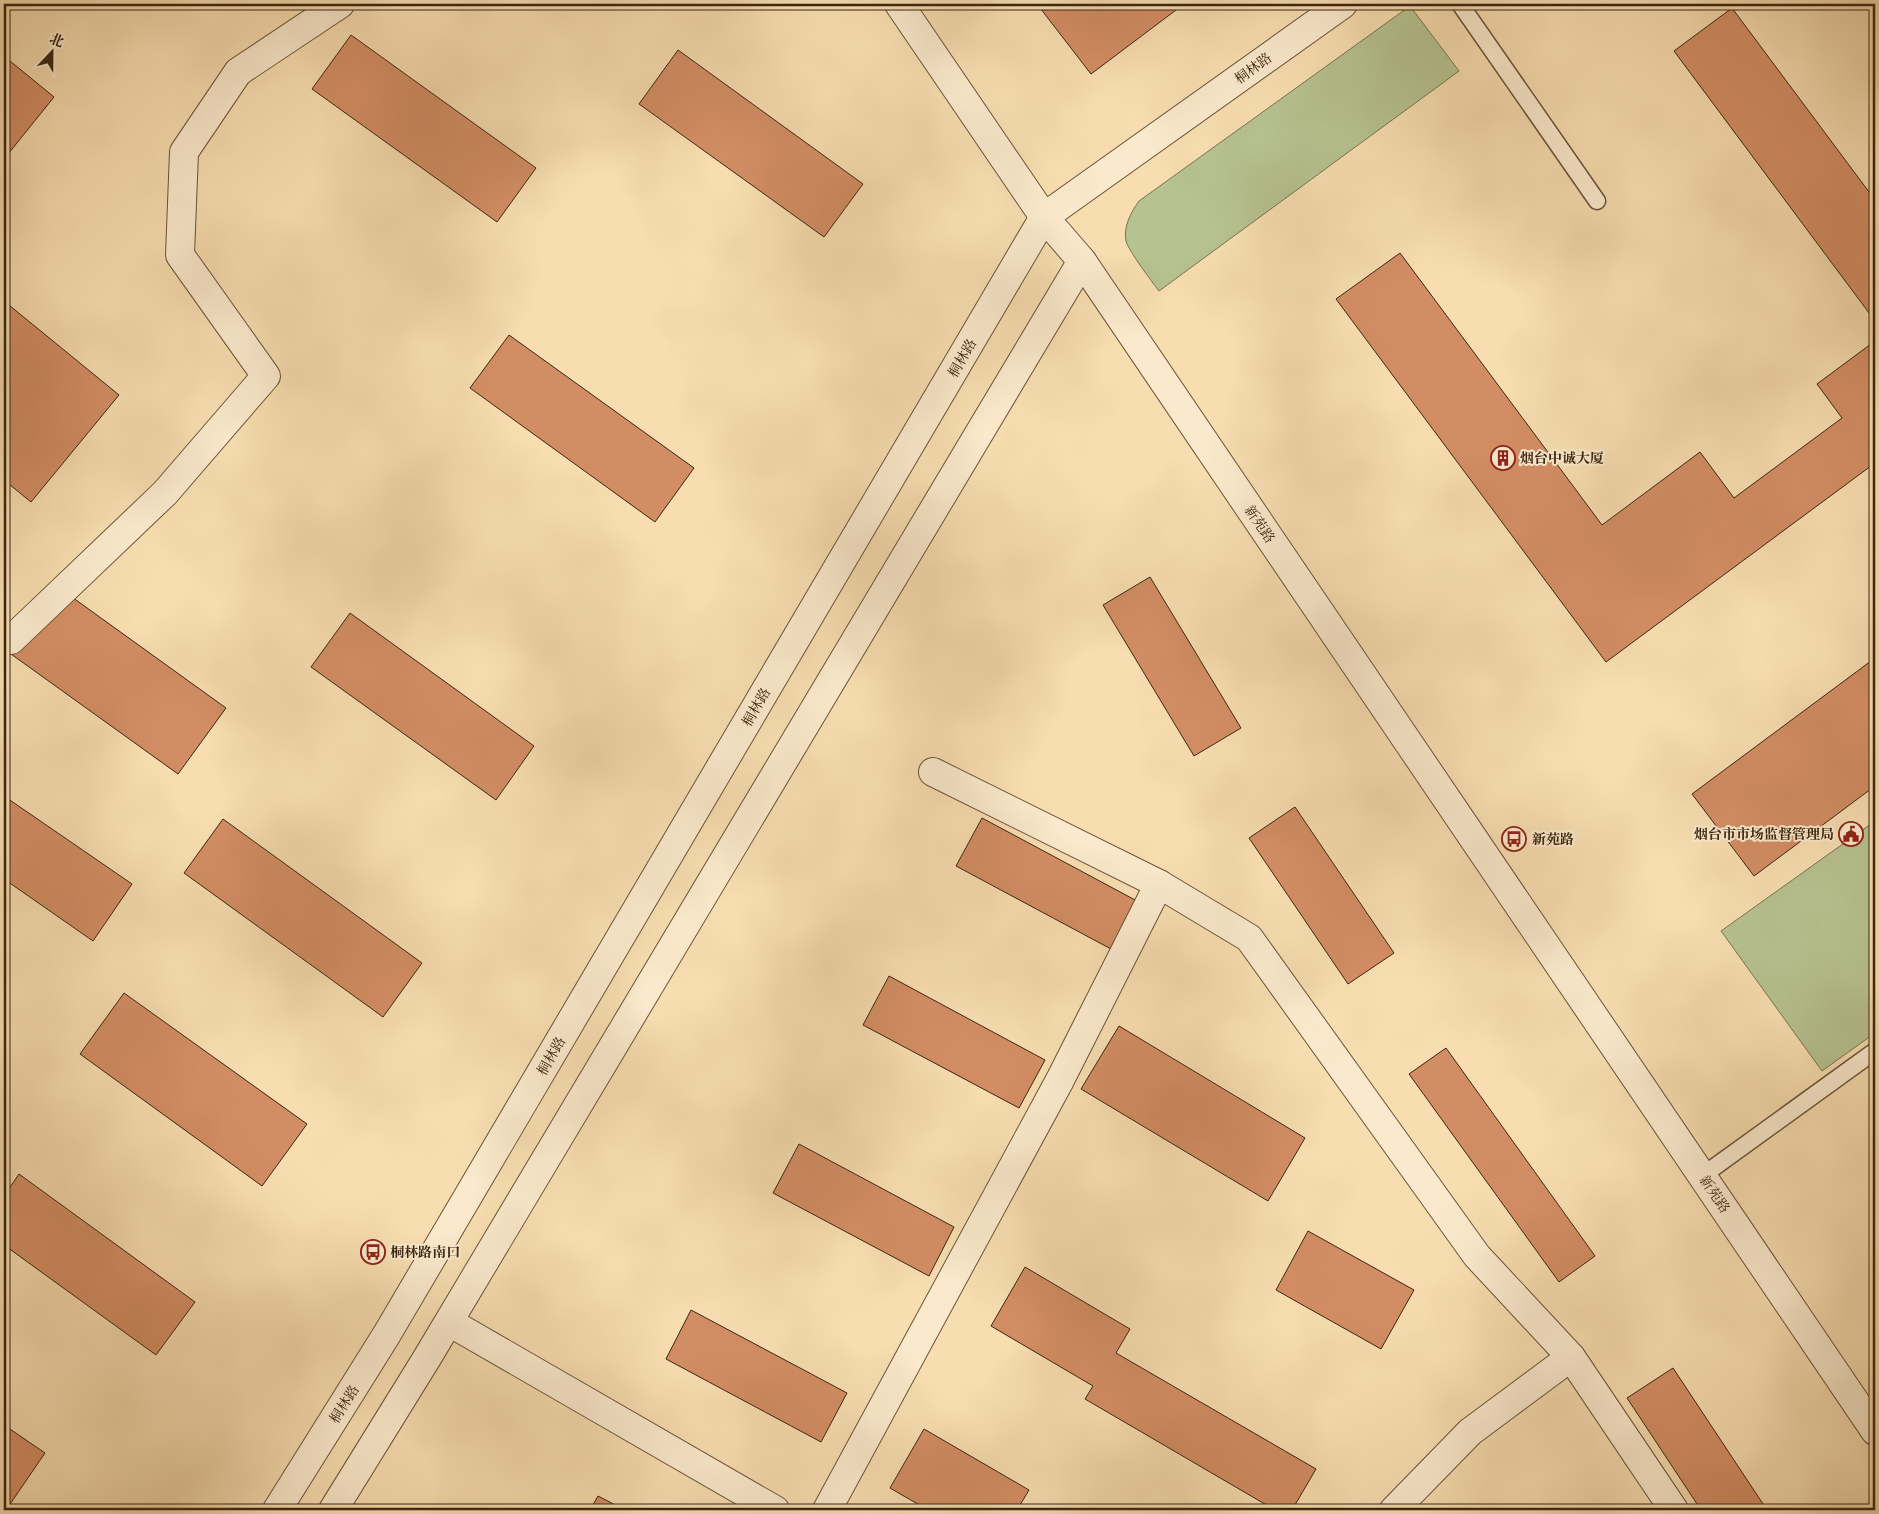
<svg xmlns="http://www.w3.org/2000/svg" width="1879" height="1514" viewBox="0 0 1879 1514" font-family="'Libre Caslon Text','Noto Serif SC',serif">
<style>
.green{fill:#b6c290;stroke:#787450}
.building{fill:#d38d64;stroke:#3b2610}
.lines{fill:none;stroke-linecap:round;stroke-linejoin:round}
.service-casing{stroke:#6a5438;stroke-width:19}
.minor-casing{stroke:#6a5438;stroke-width:30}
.tertiary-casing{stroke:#6a5438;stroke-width:30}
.service{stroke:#fae9cc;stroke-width:16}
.minor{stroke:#fae9cc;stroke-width:28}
.tertiary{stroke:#fae9cc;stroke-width:28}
.labels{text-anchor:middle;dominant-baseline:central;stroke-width:4;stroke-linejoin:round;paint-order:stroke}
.street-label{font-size:14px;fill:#3b2610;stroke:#fae9cc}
.poi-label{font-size:14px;font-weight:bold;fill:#3b2610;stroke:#fae9cc;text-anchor:start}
</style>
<rect width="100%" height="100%" fill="#f7ddb0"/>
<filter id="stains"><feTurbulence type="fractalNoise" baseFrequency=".004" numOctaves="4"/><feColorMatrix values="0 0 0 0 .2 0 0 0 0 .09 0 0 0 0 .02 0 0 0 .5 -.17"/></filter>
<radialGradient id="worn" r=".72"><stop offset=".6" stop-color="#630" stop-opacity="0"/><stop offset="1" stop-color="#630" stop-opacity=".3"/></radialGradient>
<!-- green -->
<g class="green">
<path d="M 1410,6 L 1459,71 L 1159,291 C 1152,282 1128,250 1126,241 C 1123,227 1131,212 1139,201 Z"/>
<polygon points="1875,821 1875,1033 1822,1071 1721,931"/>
</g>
<!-- building -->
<g class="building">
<polygon points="1037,4 1184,4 1091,74"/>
<polygon points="1732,8 1875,200 1875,321 1674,51"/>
<polygon points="351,35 536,168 497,222 312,89"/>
<polygon points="678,50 863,184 824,237 639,104"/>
<polygon points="4,56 54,97 4,159"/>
<polygon points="1400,253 1602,525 1700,452 1734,498 1842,418 1817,384 1875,341 1875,463 1606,662 1336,299"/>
<polygon points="4,301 119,395 31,502 4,480"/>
<polygon points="509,335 694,468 655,522 470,388"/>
<polygon points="1150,577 1241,728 1194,756 1103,605"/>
<polygon points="51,582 226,708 178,774 4,649"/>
<polygon points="350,613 534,746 496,800 311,667"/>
<polygon points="1875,658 1875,786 1754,876 1692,794"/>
<polygon points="4,796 132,884 93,941 4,879"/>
<polygon points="1295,807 1394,953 1348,984 1249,838"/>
<polygon points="982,818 1137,901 1111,949 956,866"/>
<polygon points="223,819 422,963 383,1017 184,873"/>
<polygon points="889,976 1045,1060 1019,1108 863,1025"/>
<polygon points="124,993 307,1124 262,1186 80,1054"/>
<polygon points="1119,1026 1305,1138 1268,1201 1081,1089"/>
<polygon points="1446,1048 1595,1256 1559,1282 1409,1074"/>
<polygon points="799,1144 954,1227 929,1276 773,1193"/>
<polygon points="19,1174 195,1302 156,1355 4,1245 4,1196"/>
<polygon points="1308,1231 1414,1290 1381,1349 1276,1290"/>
<polygon points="1025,1267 1130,1329 1116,1353 1316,1469 1292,1510 1275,1510 1085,1399 1093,1386 991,1326"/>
<polygon points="691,1310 847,1393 821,1442 666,1359"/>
<polygon points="1673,1368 1767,1510 1701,1510 1627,1398"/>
<polygon points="4,1425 45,1453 6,1510 4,1508"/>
<polygon points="924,1429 1029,1490 1017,1510 928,1510 890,1488"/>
<polygon points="598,1496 625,1510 590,1510"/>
</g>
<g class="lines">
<defs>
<g id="service">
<polyline points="1460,4 1597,201"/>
<polyline points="1702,1176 1875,1051"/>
</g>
<g id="minor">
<polyline points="4,641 11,640 165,493 266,376 180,255 184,152 238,72 340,4"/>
<polyline points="933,772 1159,884 1249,938 1477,1256 1571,1357 1674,1510"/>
<polyline points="449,1322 775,1510"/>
<polyline points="827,1510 1060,1080 1159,884"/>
<polyline points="1394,1510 1470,1432 1571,1357"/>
</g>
<g id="tertiary">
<polyline points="899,4 1044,217 1082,261 1875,1431"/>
<polyline points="277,1510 387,1334 1044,217 1343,4"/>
<polyline points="333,1510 427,1358 1082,261"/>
</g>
</defs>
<!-- service casing -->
<use href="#service" class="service-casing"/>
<!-- minor casing -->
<use href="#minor" class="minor-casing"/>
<!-- tertiary casing -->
<use href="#tertiary" class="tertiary-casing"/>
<!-- service -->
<use href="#service" class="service"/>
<!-- minor -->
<use href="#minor" class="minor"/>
<!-- tertiary -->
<use href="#tertiary" class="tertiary"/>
</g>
<!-- icons -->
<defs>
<symbol id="building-ring" viewBox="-11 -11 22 22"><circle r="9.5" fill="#fae9cc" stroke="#8f2418" stroke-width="1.5"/><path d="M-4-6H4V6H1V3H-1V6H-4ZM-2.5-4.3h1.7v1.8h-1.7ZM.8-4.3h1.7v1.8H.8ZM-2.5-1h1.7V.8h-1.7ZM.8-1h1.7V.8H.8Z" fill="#8f2418"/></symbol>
<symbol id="civic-ring" viewBox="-11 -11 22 22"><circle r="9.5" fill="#fae9cc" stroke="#8f2418" stroke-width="1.5"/><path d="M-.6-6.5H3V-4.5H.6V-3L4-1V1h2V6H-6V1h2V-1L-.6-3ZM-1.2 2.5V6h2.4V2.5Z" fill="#8f2418"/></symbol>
<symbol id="bus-ring" viewBox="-11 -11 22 22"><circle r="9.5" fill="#fae9cc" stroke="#8f2418" stroke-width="1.5"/><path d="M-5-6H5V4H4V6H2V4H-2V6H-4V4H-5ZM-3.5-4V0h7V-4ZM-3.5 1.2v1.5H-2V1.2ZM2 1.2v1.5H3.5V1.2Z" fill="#8f2418"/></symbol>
</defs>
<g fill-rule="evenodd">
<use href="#building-ring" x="1489" y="444" width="28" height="28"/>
<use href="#civic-ring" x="1837" y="820" width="28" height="28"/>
<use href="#bus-ring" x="1500" y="825" width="28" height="28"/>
<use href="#bus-ring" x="359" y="1238" width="28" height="28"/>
</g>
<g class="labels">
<!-- street labels -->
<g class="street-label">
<text transform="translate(1253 68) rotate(-36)">桐林路</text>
<text transform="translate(962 358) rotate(-60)">桐林路</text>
<text transform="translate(1260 524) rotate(56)">新苑路</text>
<text transform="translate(756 707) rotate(-60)">桐林路</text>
<text transform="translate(551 1056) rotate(-60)">桐林路</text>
<text transform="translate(1715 1194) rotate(56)">新苑路</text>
<text transform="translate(344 1404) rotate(-58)">桐林路</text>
</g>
<!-- poi labels -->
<g class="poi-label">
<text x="1520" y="458">烟台中诚大厦</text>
<text x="1834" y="834" text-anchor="end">烟台市市场监督管理局</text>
<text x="1532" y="839">新苑路</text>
<text x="390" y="1252">桐林路南口</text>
</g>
</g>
<!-- margin -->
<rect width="1879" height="1514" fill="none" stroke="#f7ddb0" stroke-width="20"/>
<rect x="5" y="5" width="1869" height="1504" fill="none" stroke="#3b2610" stroke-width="2.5"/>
<rect x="10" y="10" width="1859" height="1494" fill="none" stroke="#3b2610"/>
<!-- north arrow -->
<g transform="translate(52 52) rotate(22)" stroke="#fae9cc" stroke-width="4" paint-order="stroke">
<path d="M0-4L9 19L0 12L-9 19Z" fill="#3b2610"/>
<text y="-8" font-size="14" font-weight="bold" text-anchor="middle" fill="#3b2610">北</text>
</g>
<rect width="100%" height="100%" filter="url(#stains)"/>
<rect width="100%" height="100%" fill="url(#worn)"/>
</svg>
